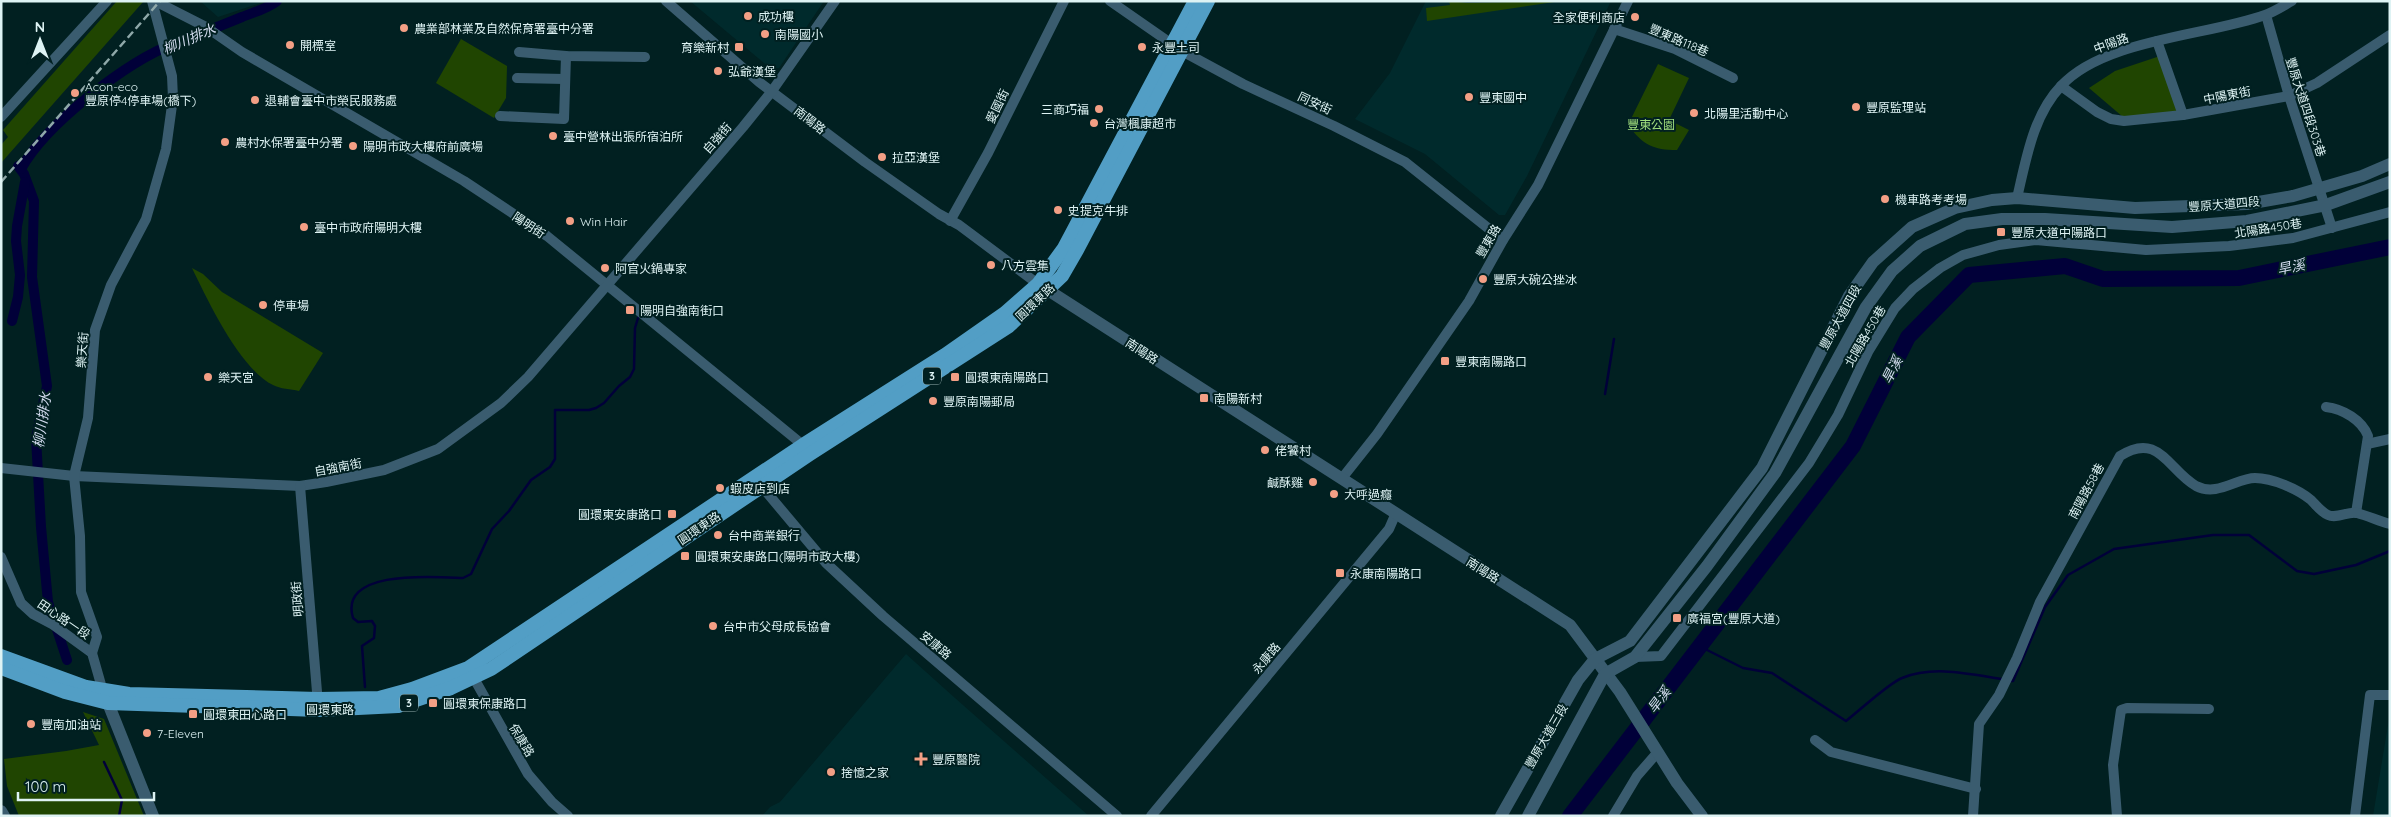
<svg xmlns="http://www.w3.org/2000/svg" width="2391" height="817" viewBox="0 0 2391 817" font-family="Quicksand,'Noto Sans TC',sans-serif">
<style>
.built{fill:#002a2c}
.green{fill:#204501}
.lines{fill:none;stroke-linecap:round;stroke-linejoin:round}
.stream{stroke:#010039;stroke-width:2.5}
.canal{stroke:#010039;stroke-width:10}
.river{stroke:#010039;stroke-width:16}
.minor{stroke:#3a5c6f;stroke-width:10}
.tertiary{stroke:#3a5c6f;stroke-width:12}
.primary{stroke:#529ec5;stroke-width:14}
.rail{stroke:#8fa8a9;stroke-width:2.5;stroke-dasharray:8 4;stroke-linecap:butt}
.poi-dot{fill:#f39f85;stroke:#012021;stroke-width:2}
.labels{text-anchor:middle;dominant-baseline:central;stroke-width:4;stroke-linejoin:round;paint-order:stroke}
.shield{fill:#012021;stroke:#9cb4b5;stroke-width:1}
.shield-label{font-size:11px;font-weight:bold;fill:#def3f4}
.poi-label{font-size:12px;fill:#def3f4;stroke:#012021;text-anchor:start}
.street-label{font-size:12px;fill:#def3f4;stroke:#012021}
.park-label{font-size:12px;fill:#a0de7e;stroke:#012021}
.water-label{font-size:14px;font-style:italic;fill:#d3dcef;stroke:#012021}
</style>
<rect width="100%" height="100%" fill="#012021"/>
<!-- built -->
<g class="built">
<polygon points="200,1 267,1 218,17"/>
<polygon points="690,1 824,1 779,68 770,68"/>
<polygon points="1426,1 1611,1 1527,176 1505,215 1499,215 1425,154 1355,119 1390,73"/>
<polygon points="906,654 955,698 1089,816 762,816 770,807 780,802"/>
<polygon points="2390,713 2390,816 2373,816"/>
</g>
<!-- green -->
<g class="green">
<polygon points="117,1 143,2 1,163 1,145 8,137 3,130"/>
<polygon points="1449,1 1468,3 1561,1 1427,21 1426,8 1450,5"/>
<polygon points="461,39 507,66 506,98 494,118 436,83"/>
<polygon points="2160,56 2181,112 2123,117 2089,88 2115,71"/>
<path d="M 1658,64 L 1689,78 L 1669,120 L 1689,130 L 1677,150 C 1653,150 1643,145 1628,125 Z"/>
<path d="M 192,268 L 203,274 L 222,292 L 323,353 L 299,391 C 291,389 280,389 273,385 C 240,369 208,301 192,268 Z"/>
<polygon points="83,712 104,719 144,816 19,816 7,786 4,759 66,751 99,745"/>
</g>
<g class="lines">
<!-- stream -->
<g class="stream">
<polyline points="1605,394 1614,339"/>
<path d="M 1699,646 L 1743,668 L 1772,673 L 1846,721 C 1859,711 1889,683 1902,678 C 1933,665 1970,674 2002,679"/>
<polyline points="2010,681 2013,681 2045,607 2068,575 2114,549 2213,535 2249,535 2297,571 2314,574 2356,565 2390,551"/>
<path d="M 365,687 L 362,646 L 374,638 L 375,626 L 372,621 L 358,622 L 353,618 C 338,568 437,577 463,578 L 471,574 L 492,529 L 509,511 L 531,480 L 550,467 L 555,459 L 555,410 L 589,410 L 596,408 L 604,403 L 619,386 L 630,377 L 634,369 L 635,328 L 638,318"/>
<polyline points="104,762 122,800 119,816"/>
</g>
<!-- canal -->
<g class="canal">
<polyline points="18,166 24,174 34,201 32,277 47,386 36,438 41,527 48,602 67,660"/>
<path d="M 21,169 C 46,124 126,62 175,43 C 198,35 220,26 242,17 C 254,12 267,9 277,1"/>
<polyline points="12,321 18,297 20,275 16,241 17,226 25,182"/>
</g>
<!-- river -->
<polyline class="river" points="1570,816 1853,446 1908,337 1969,275 2065,266 2103,279 2239,278 2390,247"/>
<!-- minor -->
<g class="minor">
<polyline points="155,1 206,27 242,52 464,181 547,236 803,445"/>
<polyline points="666,1 759,82 865,162 939,214 959,225 1038,284"/>
<polyline points="1110,1 1182,51 1243,84 1334,126 1405,162 1503,240"/>
<polyline points="2266,15 2289,96 2332,228"/>
<polyline points="1614,29 1675,49 1733,78"/>
<polyline points="2157,41 2183,115"/>
<polyline points="519,52 566,56 645,57"/>
<polyline points="517,78 565,79"/>
<polyline points="2061,86 2097,112 2111,119 2124,121 2183,115 2289,96 2317,83 2390,35"/>
<polyline points="500,116 564,119 566,56"/>
<polyline points="1,117 107,1"/>
<path d="M 2017,198 C 2026,160 2033,115 2061,86 C 2104,39 2207,36 2265,15 C 2274,12 2283,6 2292,1"/>
<polyline points="950,221 988,153 1064,1"/>
<path d="M 2326,407 C 2343,409 2362,420 2368,436 L 2356,513"/>
<polyline points="2367,444 2390,439"/>
<polyline points="1,468 74,476 300,486 326,482 384,470 438,449 501,403 528,377 743,127 772,91 835,1"/>
<polyline points="1343,477 1377,434 1469,301 1503,240 1538,185 1628,1"/>
<polyline points="758,482 826,563 883,616 1117,816"/>
<polyline points="300,486 318,704"/>
<polyline points="1,557 21,603 33,614 52,624 92,653 104,695"/>
<polyline points="92,653 97,637 81,592 80,536 74,476 88,418 95,330 111,285 146,219 166,149 173,98 172,76 152,1"/>
<polyline points="1635,657 1661,656 1809,463 1838,415 1868,352 1895,308 1913,289 1940,268 1963,255 1999,245 2036,240 2146,250 2229,246 2293,238 2390,212"/>
<polyline points="471,673 528,774 552,802 568,816"/>
<polyline points="1815,740 1831,752 1976,789"/>
<polyline points="1151,816 1389,529 1396,513"/>
<polyline points="1613,816 1637,776 1657,753"/>
<path d="M 1973,816 L 1979,724 L 1999,695 L 2017,658 L 2040,602 L 2120,456 C 2159,431 2168,470 2196,486 C 2217,497 2237,478 2255,478 C 2272,478 2298,489 2311,500 C 2316,505 2321,512 2328,515 C 2337,519 2348,511 2357,513 C 2368,516 2379,521 2390,524"/>
<polyline points="2117,816 2113,765 2121,710 2127,708 2209,709"/>
<polyline points="2355,816 2370,695 2390,695"/>
</g>
<!-- tertiary -->
<g class="tertiary">
<polyline points="1040,285 1570,625 1620,692 1677,783 1702,816"/>
<polyline points="108,703 153,816"/>
<polyline points="1,811 4,816"/>
<polyline points="1501,816 1578,680 1595,659 1630,641 1762,468 1849,296 1873,262 1912,227 1955,208 1992,200 2017,198 2135,208 2247,204 2293,196 2362,176 2390,164"/>
<polyline points="1528,816 1605,674 1635,657 1707,566 1775,473 1866,307 1892,271 1920,246 1965,224 2002,219 2045,219 2172,227 2247,221 2326,205 2390,182"/>
</g>
<!-- primary -->
<g class="primary">
<polyline points="1,656 86,687 129,694 318,699 379,698 412,689 468,668 803,445 945,355 1005,313 1038,284 1064,248 1195,1"/>
<polyline points="1,668 65,692 108,703 318,710 398,706 451,688 491,669 810,454 1009,326 1062,276 1077,250 1208,1"/>
</g>
<!-- rail -->
<polyline class="rail" points="1,182 160,1"/>
</g>
<!-- markers -->
<g class="poi-dot">
<circle cx="748" cy="16" r="5"/>
<circle cx="1635" cy="17" r="5"/>
<circle cx="404" cy="28" r="5"/>
<circle cx="765" cy="34" r="5"/>
<circle cx="290" cy="45" r="5"/>
<rect x="734" y="42" width="10" height="10" rx="2.5"/>
<circle cx="1142" cy="47" r="5"/>
<circle cx="718" cy="71" r="5"/>
<circle cx="75" cy="93" r="5"/>
<circle cx="1469" cy="97" r="5"/>
<circle cx="255" cy="100" r="5"/>
<circle cx="1856" cy="107" r="5"/>
<circle cx="1099" cy="109" r="5"/>
<circle cx="1694" cy="113" r="5"/>
<circle cx="1094" cy="123" r="5"/>
<circle cx="553" cy="136" r="5"/>
<circle cx="225" cy="142" r="5"/>
<circle cx="353" cy="146" r="5"/>
<circle cx="882" cy="157" r="5"/>
<circle cx="1885" cy="199" r="5"/>
<circle cx="1058" cy="210" r="5"/>
<circle cx="570" cy="221" r="5"/>
<circle cx="304" cy="227" r="5"/>
<rect x="1996" y="227" width="10" height="10" rx="2.5"/>
<circle cx="991" cy="265" r="5"/>
<circle cx="605" cy="268" r="5"/>
<circle cx="1483" cy="279" r="5"/>
<circle cx="263" cy="305" r="5"/>
<rect x="625" y="305" width="10" height="10" rx="2.5"/>
<rect x="1440" y="356" width="10" height="10" rx="2.5"/>
<circle cx="208" cy="377" r="5"/>
<rect x="950" y="372" width="10" height="10" rx="2.5"/>
<rect x="1199" y="393" width="10" height="10" rx="2.5"/>
<circle cx="933" cy="401" r="5"/>
<circle cx="1265" cy="450" r="5"/>
<circle cx="1313" cy="482" r="5"/>
<circle cx="720" cy="488" r="5"/>
<circle cx="1334" cy="494" r="5"/>
<rect x="667" y="509" width="10" height="10" rx="2.5"/>
<circle cx="718" cy="535" r="5"/>
<rect x="680" y="551" width="10" height="10" rx="2.5"/>
<rect x="1335" y="568" width="10" height="10" rx="2.5"/>
<rect x="1672" y="613" width="10" height="10" rx="2.5"/>
<circle cx="713" cy="626" r="5"/>
<rect x="428" y="698" width="10" height="10" rx="2.5"/>
<rect x="188" y="709" width="10" height="10" rx="2.5"/>
<circle cx="31" cy="724" r="5"/>
<circle cx="147" cy="733" r="5"/>
<path d="M918.5 751.5h5v5h5v5h-5v5h-5v-5h-5v-5h5z"/>
<circle cx="831" cy="772" r="5"/>
</g>
<g class="labels">
<!-- shield labels -->
<g class="shield">
<rect x="923" y="367.5" width="18" height="17" rx="4"/>
<rect x="400" y="694.5" width="18" height="17" rx="4"/>
</g>
<g class="shield-label">
<text x="932" y="376">3</text>
<text x="409" y="703">3</text>
</g>
<!-- poi labels -->
<g class="poi-label">
<text x="758" y="16">成功樓</text>
<text x="1625" y="17" text-anchor="end">全家便利商店</text>
<text x="414" y="28">農業部林業及自然保育署臺中分署</text>
<text x="775" y="34">南陽國小</text>
<text x="300" y="45">開標室</text>
<text x="729" y="47" text-anchor="end">育樂新村</text>
<text x="1152" y="47">永豐土司</text>
<text x="728" y="71">弘爺漢堡</text>
<text x="85" y="86">Acon-eco<tspan x="85" dy="14">豐原停4停車場(橋下)</tspan></text>
<text x="1479" y="97">豐東國中</text>
<text x="265" y="100">退輔會臺中市榮民服務處</text>
<text x="1866" y="107">豐原監理站</text>
<text x="1089" y="109" text-anchor="end">三商巧福</text>
<text x="1704" y="113">北陽里活動中心</text>
<text x="1104" y="123">台灣楓康超市</text>
<text x="563" y="136">臺中營林出張所宿泊所</text>
<text x="235" y="142">農村水保署臺中分署</text>
<text x="363" y="146">陽明市政大樓府前廣場</text>
<text x="892" y="157">拉亞漢堡</text>
<text x="1895" y="199">機車路考考場</text>
<text x="1068" y="210">史提克牛排</text>
<text x="580" y="221">Win Hair</text>
<text x="314" y="227">臺中市政府陽明大樓</text>
<text x="2011" y="232">豐原大道中陽路口</text>
<text x="1001" y="265">八方雲集</text>
<text x="615" y="268">阿官火鍋專家</text>
<text x="1493" y="279">豐原大碗公挫冰</text>
<text x="273" y="305">停車場</text>
<text x="640" y="310">陽明自強南街口</text>
<text x="1455" y="361">豐東南陽路口</text>
<text x="218" y="377">樂天宮</text>
<text x="965" y="377">圓環東南陽路口</text>
<text x="1214" y="398">南陽新村</text>
<text x="943" y="401">豐原南陽郵局</text>
<text x="1275" y="450">佬饕村</text>
<text x="1303" y="482" text-anchor="end">鹹酥雞</text>
<text x="730" y="488">蝦皮店到店</text>
<text x="1344" y="494">大呼過癮</text>
<text x="662" y="514" text-anchor="end">圓環東安康路口</text>
<text x="728" y="535">台中商業銀行</text>
<text x="695" y="556">圓環東安康路口(陽明市政大樓)</text>
<text x="1350" y="573">永康南陽路口</text>
<text x="1687" y="618">廣福宮(豐原大道)</text>
<text x="723" y="626">台中市父母成長協會</text>
<text x="443" y="703">圓環東保康路口</text>
<text x="203" y="714">圓環東田心路口</text>
<text x="41" y="724">豐南加油站</text>
<text x="157" y="733">7-Eleven</text>
<text x="932" y="759">豐原醫院</text>
<text x="841" y="772">捨憶之家</text>
</g>
<!-- street labels -->
<g class="street-label">
<text transform="translate(1679 40) rotate(23)">豐東路118巷</text>
<text transform="translate(2111 43) rotate(-20)">中陽路</text>
<text transform="translate(2227 95) rotate(-11)">中陽東街</text>
<text transform="translate(1315 103) rotate(25)">同安街</text>
<text transform="translate(997 106) rotate(-64)">愛國街</text>
<text transform="translate(2306 107) rotate(72)">豐原大道四段303巷</text>
<text transform="translate(810 120) rotate(38)">南陽路</text>
<text transform="translate(717 138) rotate(-49)">自強街</text>
<text transform="translate(2224 204) rotate(-5)">豐原大道四段</text>
<text transform="translate(529 225) rotate(34)">陽明街</text>
<text transform="translate(2268 228) rotate(-9)">北陽路450巷</text>
<text transform="translate(1488 241) rotate(-60)">豐東路</text>
<text transform="translate(1035 302) rotate(-43)">圓環東路</text>
<text transform="translate(1840 317) rotate(-61)">豐原大道四段</text>
<text transform="translate(1865 336) rotate(-60)">北陽路450巷</text>
<text transform="translate(82 350) rotate(-86)">樂天街</text>
<text transform="translate(1142 351) rotate(33)">南陽路</text>
<text transform="translate(338 467) rotate(-11)">自強南街</text>
<text transform="translate(2086 491) rotate(-62)">南陽路58巷</text>
<text transform="translate(699 528) rotate(-34)">圓環東路</text>
<text transform="translate(1483 570) rotate(32)">南陽路</text>
<text transform="translate(297 599) rotate(-95)">明政街</text>
<text transform="translate(64 619) rotate(34)">田心路一段</text>
<text transform="translate(936 645) rotate(40)">安康路</text>
<text transform="translate(1266 658) rotate(-50)">永康路</text>
<text x="330" y="709">圓環東路</text>
<text transform="translate(1546 736) rotate(-60)">豐原大道三段</text>
<text transform="translate(522 740) rotate(59)">保康路</text>
</g>
<!-- park labels -->
<g class="park-label">
<text x="1651" y="124">豐東公園</text>
</g>
<!-- water labels -->
<g class="water-label">
<text transform="translate(189 39) rotate(-23)">柳川排水</text>
<text transform="translate(2291 267) rotate(-12)">旱溪</text>
<text transform="translate(1892 370) rotate(-63)">旱溪</text>
<text transform="translate(42 420) rotate(-82)">柳川排水</text>
<text transform="translate(1659 700) rotate(-53)">旱溪</text>
</g>
</g>
<!-- border -->
<rect width="2391" height="817" fill="none" stroke="#def3f4" stroke-width="5"/>
<!-- north arrow -->
<g transform="translate(40 40)" stroke="#012021" stroke-width="4" paint-order="stroke">
<path d="M0-4L9 19L0 12L-9 19Z" fill="#def3f4"/>
<text y="-8" font-size="14" font-weight="bold" text-anchor="middle" fill="#def3f4">N</text>
</g>
<!-- scale -->
<path d="M18 792v8h136v-8" fill="none" stroke="#def3f4" stroke-width="2.5"/>
<text x="25" y="792" font-size="15" fill="#def3f4" stroke="#012021" stroke-width="4" paint-order="stroke">100 m</text>
</svg>
